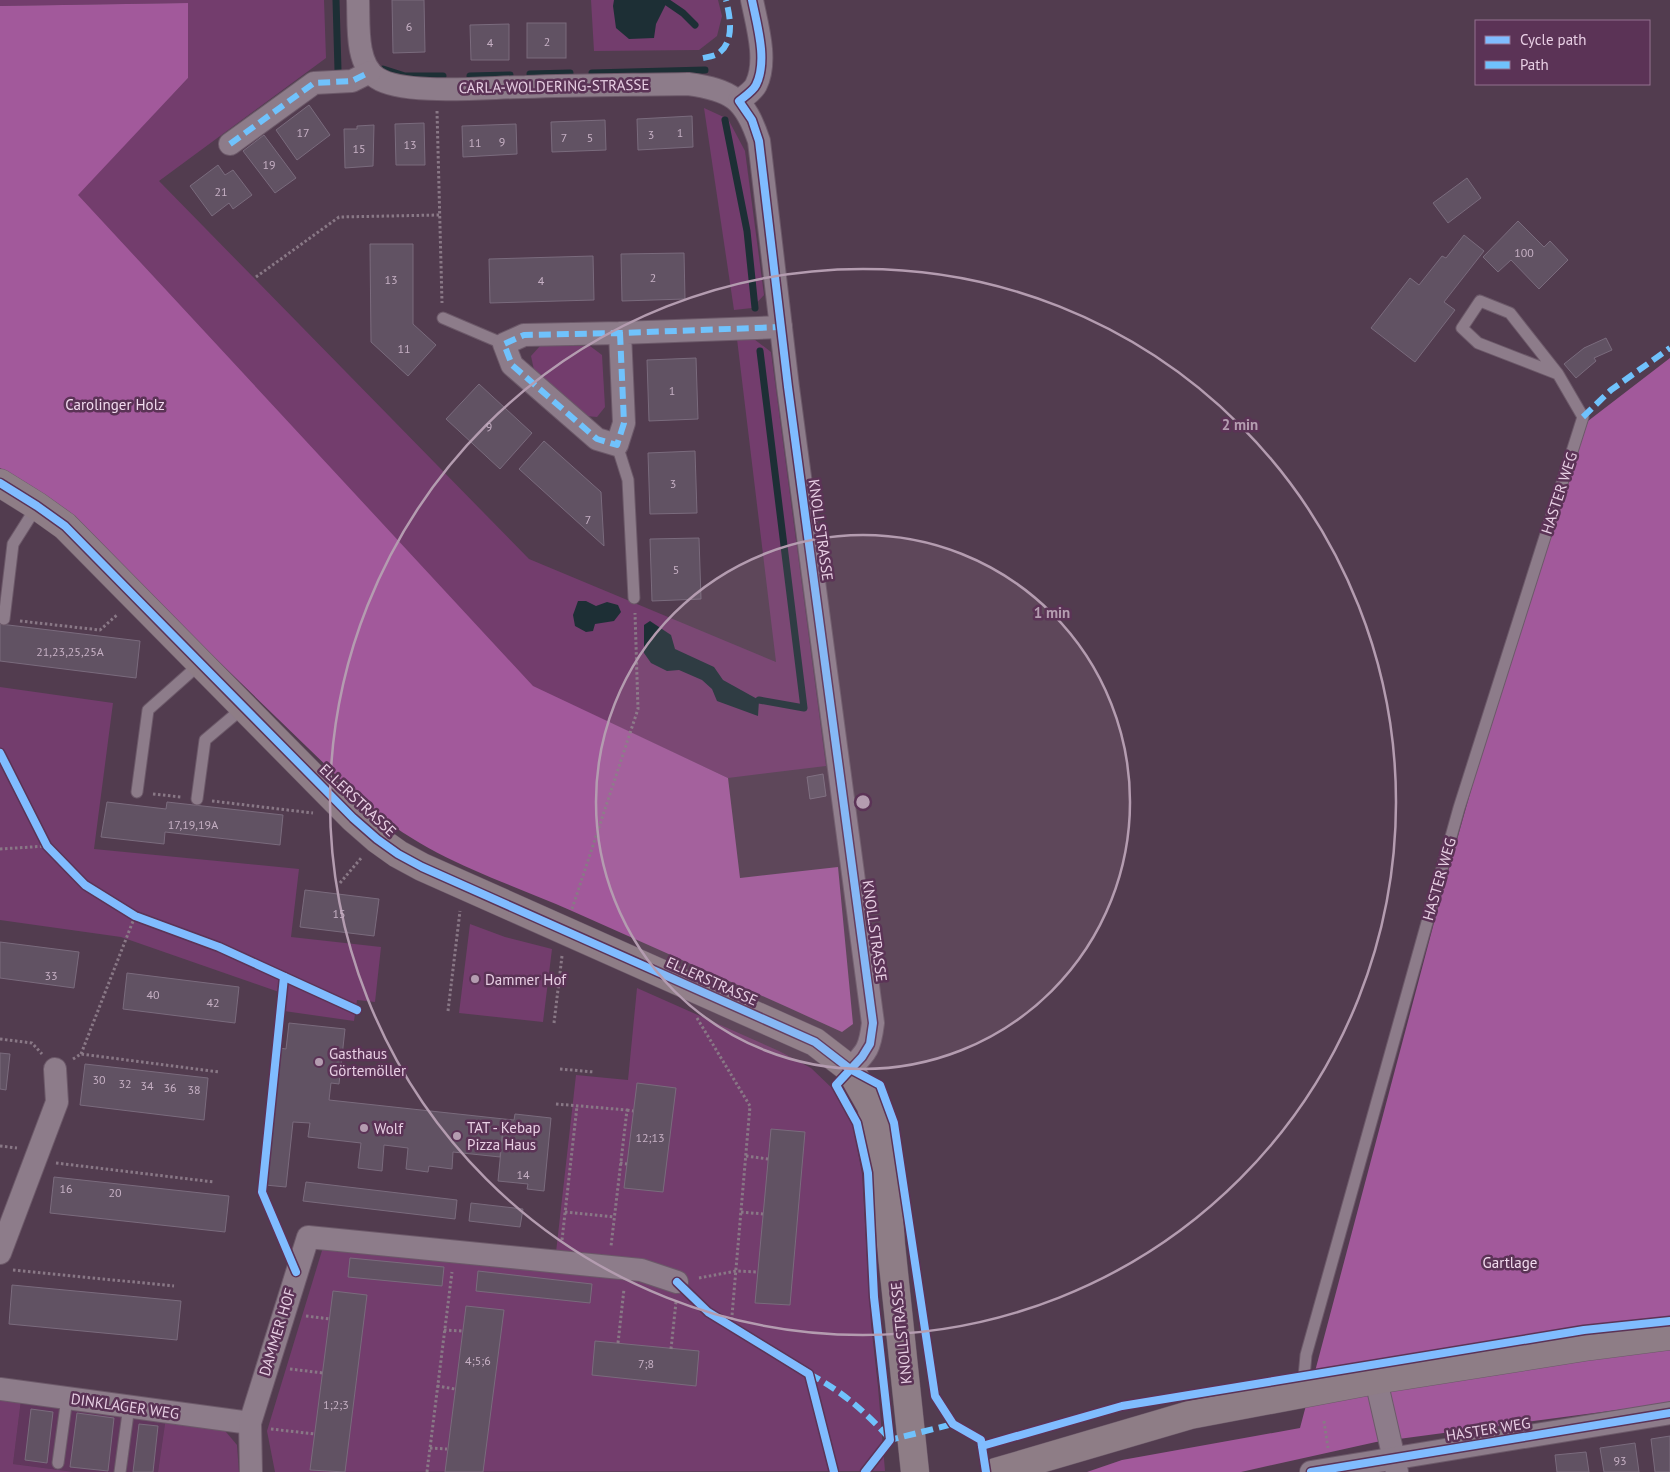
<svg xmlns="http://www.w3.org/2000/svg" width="1670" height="1472" viewBox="0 0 1670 1472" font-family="'PT Sans',sans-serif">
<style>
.built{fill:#61375d}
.green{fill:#733d6d}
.forest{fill:#a2599b}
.water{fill:#1d2f35}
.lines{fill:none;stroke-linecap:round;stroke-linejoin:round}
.stream{stroke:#1d2f35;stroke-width:7}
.building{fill:#615263;stroke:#7a6b7d}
.lane-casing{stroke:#6c5969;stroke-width:13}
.street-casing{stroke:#6c5969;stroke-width:24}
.secondary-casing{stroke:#6c5969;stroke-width:29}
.path{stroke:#897886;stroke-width:3;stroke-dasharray:2.5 2.5;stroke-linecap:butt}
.lane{stroke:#8d7c8a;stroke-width:11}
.street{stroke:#8d7c8a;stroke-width:22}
.secondary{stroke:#8e7d86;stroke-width:28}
.quiet{stroke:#70c2fc;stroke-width:6;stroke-dasharray:12 6;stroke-linecap:butt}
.cycleway-casing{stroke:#5b3356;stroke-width:11}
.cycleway{stroke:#80bcff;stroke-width:8}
.ring{fill:none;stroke:#b49cb0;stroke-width:2.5}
.poi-dot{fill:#b49cb0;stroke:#5b3356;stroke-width:2}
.labels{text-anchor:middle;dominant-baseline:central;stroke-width:5;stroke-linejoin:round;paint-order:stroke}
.number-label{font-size:12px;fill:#c6b0c4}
.street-label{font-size:15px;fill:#e8cfe4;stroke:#5b3356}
.park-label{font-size:15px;fill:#f2dcef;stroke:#5b3356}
.poi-label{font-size:15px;fill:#e8cfe4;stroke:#5b3356;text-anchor:start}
.centre{fill:#b49cb0;stroke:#5b3356;stroke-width:2.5}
.ring-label{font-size:15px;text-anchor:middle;font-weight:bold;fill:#b49cb0;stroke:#5b3356;stroke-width:5;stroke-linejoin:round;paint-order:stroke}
</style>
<rect width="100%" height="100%" fill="#523c4f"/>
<!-- built -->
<polygon class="built" points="21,1400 166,1417 158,1472 74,1472 13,1464"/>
<!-- green -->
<g class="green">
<polygon points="0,0 324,0 326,58 159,181 529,559 776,662 737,339 754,339 771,352 826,766 728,778 533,687 77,195 188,78 188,3 0,6"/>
<polygon points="591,0 718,0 722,16 717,36 699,50 594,51"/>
<polygon points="704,108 728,119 745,151 764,295 752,308 734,310"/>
<polygon points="540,346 590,346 602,355 605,407 597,417 586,416 534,370 531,356"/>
<polygon points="0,687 113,703 94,849 299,869 291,937 381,947 375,1002 357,1000 354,1021 277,1010 279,992 121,937 0,920"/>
<polygon points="470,924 505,937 552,949 543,1022 459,1013"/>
<polygon points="637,988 779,1051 811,1068 835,1091 853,1125 862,1174 871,1324 878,1387 885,1471 275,1472 267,1431 324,1244 554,1270 576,1075 628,1080"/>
<polygon points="0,1398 21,1400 13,1464 74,1472 0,1472"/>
<polygon points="166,1417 221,1426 237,1445 239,1472 158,1472"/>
</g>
<!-- forest -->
<g class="forest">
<path d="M 188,3 L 188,78 L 78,195 L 533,686 L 728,778 L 740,878 L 838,867 L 853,1024 L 842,1032 C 752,991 662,951 572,911 C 501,880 430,859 370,808 L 54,502 L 0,468 L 0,6 Z"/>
<polygon points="1670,358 1670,1403 1376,1442 1241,1472 1087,1472 1122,1460 1300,1428 1439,904 1503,676 1588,421"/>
</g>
<!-- water -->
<g class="water">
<polygon points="614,0 668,0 656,24 654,38 629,39 616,28 613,6"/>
<polygon points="578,601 586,601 596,606 607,602 618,605 621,612 614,621 595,624 593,631 586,632 575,626 573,615"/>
<polygon points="650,621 671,635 675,649 714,667 723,680 759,700 758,716 717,701 712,689 702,680 679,670 667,671 651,663 644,653 644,625"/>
</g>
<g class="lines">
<!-- stream -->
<g class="stream">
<polyline points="336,0 338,70"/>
<polyline points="667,2 683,13 695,25"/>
<polyline points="383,69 405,76 443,76"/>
<polyline points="592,73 705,70"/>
<polyline points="530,74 570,73"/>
<polyline points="470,76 510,75"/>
<polyline points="725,120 747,231 755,308"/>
<polyline points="759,700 804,708 760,351"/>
</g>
</g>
<!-- building -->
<g class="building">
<polygon points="392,0 424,0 425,52 393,53"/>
<rect x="527" y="23" width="39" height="35"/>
<polygon points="509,24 509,60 471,60 470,25"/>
<polygon points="309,105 330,135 297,160 276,130"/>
<polygon points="692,116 693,147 638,150 637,119"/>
<polygon points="605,120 606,150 552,152 551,122"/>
<polygon points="424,123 425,165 396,165 395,124"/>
<polygon points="516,124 517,154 463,157 462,126"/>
<polygon points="374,125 373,166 345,168 344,129 357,129 357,126"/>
<polygon points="264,135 296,178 275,193 243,151"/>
<polygon points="218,165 225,175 233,170 252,195 233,209 229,203 212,216 190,186"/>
<polygon points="1467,178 1481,198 1448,223 1433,203"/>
<polygon points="1518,221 1544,247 1550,241 1568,260 1539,289 1511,260 1498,272 1483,257"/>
<polygon points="1464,235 1484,251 1444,302 1455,310 1415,362 1371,328 1410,278 1419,285 1442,256 1446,258"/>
<polygon points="370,244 413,244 413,324 436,345 408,376 371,342"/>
<polygon points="684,253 685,299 622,301 621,254"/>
<polygon points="593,256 594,300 490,303 489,259"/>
<polygon points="1606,338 1612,350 1594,358 1596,361 1576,378 1564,364 1584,348"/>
<polygon points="696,358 698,419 649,421 647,360"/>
<polygon points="479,384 532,433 500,469 446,419"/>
<polygon points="544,441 601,492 604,546 519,469"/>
<polygon points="695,451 697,513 650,514 648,453"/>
<polygon points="699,538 701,599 652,601 650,539"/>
<polygon points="0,624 140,641 136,678 0,661"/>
<polygon points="823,774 826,796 810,799 807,777"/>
<polygon points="107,802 166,809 167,802 283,815 280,845 165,832 164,844 101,837"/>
<polygon points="305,890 379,899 374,936 300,927"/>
<polygon points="0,942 79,952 74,988 0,978"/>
<polygon points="127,973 239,987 235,1023 123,1009"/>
<polygon points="289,1023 345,1029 339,1084 331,1083 329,1100 504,1119 500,1157 453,1152 452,1169 429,1166 428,1172 406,1169 408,1148 384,1145 382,1171 358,1168 361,1143 308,1137 310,1123 293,1122 286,1187 265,1185 280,1048 286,1049"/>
<polygon points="0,1053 10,1054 6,1090 0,1089"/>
<polygon points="85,1064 208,1078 204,1120 80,1105"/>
<polygon points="637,1083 676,1088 663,1192 624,1188"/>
<polygon points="515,1114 551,1118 544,1191 527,1189 528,1184 498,1181 504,1119 514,1120"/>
<polygon points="771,1129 805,1132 790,1305 755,1303"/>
<polygon points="54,1177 229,1196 225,1232 50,1213"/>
<polygon points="306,1182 457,1200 455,1219 303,1201"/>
<polygon points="471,1203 523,1209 520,1227 469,1221"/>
<polygon points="350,1258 444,1267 442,1286 348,1277"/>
<polygon points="478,1271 592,1284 590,1303 476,1291"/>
<polygon points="12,1285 181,1301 177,1340 9,1324"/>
<polygon points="333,1291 367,1295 345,1472 310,1470"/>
<polygon points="466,1306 504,1310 483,1472 445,1472"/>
<polygon points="595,1341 699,1351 696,1386 592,1375"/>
<polygon points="31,1409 53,1412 47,1463 25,1460"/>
<polygon points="77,1413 114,1418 108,1471 70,1467"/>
<polygon points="139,1424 158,1426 153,1472 133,1472"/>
<polygon points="1670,1436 1670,1472 1655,1472 1651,1439"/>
<polygon points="1635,1443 1639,1472 1604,1472 1600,1448"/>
<polygon points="1586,1452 1589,1472 1557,1472 1555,1455"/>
</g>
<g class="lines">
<defs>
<g id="lane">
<polyline points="443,318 504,344"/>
<polyline points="617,445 628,480 634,598"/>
<polyline points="4,619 13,544 37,506"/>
<polyline points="137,792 148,710 201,663"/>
<polyline points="197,799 205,740 244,707"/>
<polyline points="1306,1393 1304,1377 1306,1355 1459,808 1583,417 1558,374 1478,343 1462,328 1480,301 1510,313 1558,374"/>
<polyline points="58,1463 67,1398"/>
<polyline points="120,1472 129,1406"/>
</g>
<g id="street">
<path d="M 358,0 C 359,23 355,64 377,78 C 404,96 490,87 525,87 C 579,85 634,85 688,84 C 732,90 745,99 759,141 L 788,387 L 873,1023 C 870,1048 867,1052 850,1069"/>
<path d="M 739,101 C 744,97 753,91 756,85 C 768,61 757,25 752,0"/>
<polyline points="230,144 314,83 352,81 370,72"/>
<polyline points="620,333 624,423 617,445 597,439 512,365 504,344 524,335 620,333 781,327"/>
<polyline points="0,1253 57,1102 55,1069"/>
<polyline points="1376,1380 1397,1472"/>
<polyline points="0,1389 250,1423"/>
<polyline points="251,1472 250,1423 308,1237 641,1270 677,1282"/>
<polyline points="1311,1472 1670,1413"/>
</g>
<g id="secondary">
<polyline points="0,483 37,506 65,526 353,818 377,839 398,854 422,867 815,1042 850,1069 871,1106 886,1177 891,1245 915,1472"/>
<polyline points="996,1472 1190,1415 1376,1380 1591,1346 1670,1336"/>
</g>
</defs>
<!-- lane casing -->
<use href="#lane" class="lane-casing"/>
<!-- street casing -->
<use href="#street" class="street-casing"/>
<!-- secondary casing -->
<use href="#secondary" class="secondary-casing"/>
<!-- path -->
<g class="path">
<polyline points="437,111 442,303"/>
<polyline points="256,277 339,217 439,215"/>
<polyline points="20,621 100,630 118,614"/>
<polyline points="153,794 181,797"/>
<polyline points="212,801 313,813"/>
<polyline points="0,849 47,846"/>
<polyline points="340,883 362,857"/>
<polyline points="572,909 638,709 635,613"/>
<polyline points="448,1011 460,911"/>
<polyline points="697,1018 750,1106 731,1327"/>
<polyline points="554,1023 562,956"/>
<polyline points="0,1039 32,1043 42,1054"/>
<polyline points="81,1054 135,916"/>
<polyline points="73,1059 81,1054 219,1072"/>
<polyline points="560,1069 594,1072"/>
<polyline points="556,1104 627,1110 611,1246"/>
<polyline points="627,1110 633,1111"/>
<polyline points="0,1146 17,1148"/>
<polyline points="746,1156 768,1159"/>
<polyline points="56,1163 214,1182"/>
<polyline points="620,1163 627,1164"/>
<polyline points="565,1212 614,1217"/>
<polyline points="741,1212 763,1214"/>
<polyline points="562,1240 577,1106"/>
<polyline points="13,1270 174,1286"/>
<polyline points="699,1278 736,1271 758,1272"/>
<polyline points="306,1316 330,1319"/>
<polyline points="444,1330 462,1331"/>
<polyline points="618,1343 624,1289"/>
<polyline points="671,1349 676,1302"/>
<polyline points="290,1369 323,1373"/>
<polyline points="931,1370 935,1396 953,1424"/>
<polyline points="437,1386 455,1389"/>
<polyline points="1324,1421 1328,1448"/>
<polyline points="271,1429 315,1434"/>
<polyline points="430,1448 447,1449"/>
<polyline points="427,1472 452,1272"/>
</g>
<!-- lane -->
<use href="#lane" class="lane"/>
<!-- street -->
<use href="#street" class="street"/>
<!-- secondary -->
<use href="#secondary" class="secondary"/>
<!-- quiet -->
<g class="quiet">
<path d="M 703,58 C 708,57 715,56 719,53 C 735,41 730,16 726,0"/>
<polyline points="230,144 314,83 352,81 370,72"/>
<polyline points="620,333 624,423 617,445 597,439 512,365 504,344 524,335 620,333 781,327"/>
<polyline points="1583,417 1611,390 1670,348"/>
<path d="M 809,1374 C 839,1389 866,1412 889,1438"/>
<polyline points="888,1443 890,1440 953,1424 957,1427"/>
</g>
<defs>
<g id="cycleway">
<path d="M 752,0 C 757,25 768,61 756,85 C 753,91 744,97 739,101 L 752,120 L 759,141 L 788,387 L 873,1023 L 870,1044 L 862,1057 L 836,1085 L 857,1123 L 868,1173 L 874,1297 L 890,1440 L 865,1472"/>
<polyline points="0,483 37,506 65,526 353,818 377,839 398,854 422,867 815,1042 850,1069 880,1085 894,1123 935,1396 953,1424 981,1440 986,1472"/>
<polyline points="0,753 47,846 85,885 135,916 219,947 357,1010"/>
<polyline points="284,977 262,1192 296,1272"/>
<polyline points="677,1282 708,1312 809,1374 834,1472"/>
<polyline points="982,1446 1122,1406 1584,1330 1670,1321"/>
<polyline points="1311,1472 1670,1413"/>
</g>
</defs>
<!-- cycleway casing -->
<use href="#cycleway" class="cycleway-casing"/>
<!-- cycleway -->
<use href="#cycleway" class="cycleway"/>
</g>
<!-- distance rings -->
<circle cx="863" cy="802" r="267" fill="#b49cb0" fill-opacity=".12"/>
<g class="ring">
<circle cx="863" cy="802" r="267"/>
<circle cx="863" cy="802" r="533"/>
</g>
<!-- markers -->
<g class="poi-dot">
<circle cx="475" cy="979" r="5"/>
<circle cx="319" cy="1062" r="5"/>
<circle cx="364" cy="1128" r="5"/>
<circle cx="457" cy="1136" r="5"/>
</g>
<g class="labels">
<!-- number labels -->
<g class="number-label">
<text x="409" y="26">6</text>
<text x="547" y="41">2</text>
<text x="490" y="42">4</text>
<text x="303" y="132">17</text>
<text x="680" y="132">1</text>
<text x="651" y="134">3</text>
<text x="564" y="137">7</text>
<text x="590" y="137">5</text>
<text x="502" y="141">9</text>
<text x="475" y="142">11</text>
<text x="410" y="144">13</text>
<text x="359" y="148">15</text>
<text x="269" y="164">19</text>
<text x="221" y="191">21</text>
<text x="1524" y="252">100</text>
<text x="653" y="277">2</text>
<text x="391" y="279">13</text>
<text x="541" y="280">4</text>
<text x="404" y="348">11</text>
<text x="672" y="390">1</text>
<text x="489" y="426">9</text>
<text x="673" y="483">3</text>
<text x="588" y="519">7</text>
<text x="676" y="569">5</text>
<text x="70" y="651">21,23,25,25A</text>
<text x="193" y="824">17,19,19A</text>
<text x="339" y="913">15</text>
<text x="51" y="975">33</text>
<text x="153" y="994">40</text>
<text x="213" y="1002">42</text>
<text x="99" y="1079">30</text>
<text x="125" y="1083">32</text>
<text x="147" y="1085">34</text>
<text x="170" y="1087">36</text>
<text x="194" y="1089">38</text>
<text x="650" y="1137">12;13</text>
<text x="523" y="1174">14</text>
<text x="66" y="1188">16</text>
<text x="115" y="1192">20</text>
<text x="478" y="1360">4;5;6</text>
<text x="646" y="1363">7;8</text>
<text x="336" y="1404">1;2;3</text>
<text x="1620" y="1460">93</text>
</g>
<!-- street labels -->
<g class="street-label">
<text transform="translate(554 86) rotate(-1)">CARLA-WOLDERING-STRASSE</text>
<text transform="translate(1559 493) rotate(-72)">HASTER WEG</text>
<text transform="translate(821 530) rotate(82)">KNOLLSTRASSE</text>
<text transform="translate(358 800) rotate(43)">ELLERSTRASSE</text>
<text transform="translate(1439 879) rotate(-74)">HASTER WEG</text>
<text transform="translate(875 931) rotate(82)">KNOLLSTRASSE</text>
<text transform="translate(712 981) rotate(24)">ELLERSTRASSE</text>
<text transform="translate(277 1332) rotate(-73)">DAMMER HOF</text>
<text transform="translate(901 1333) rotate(-96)">KNOLLSTRASSE</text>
<text transform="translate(125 1406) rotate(8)">DINKLAGER WEG</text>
<text transform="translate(1488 1429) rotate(-9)">HASTER WEG</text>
</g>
<!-- park labels -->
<g class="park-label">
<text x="115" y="404">Carolinger Holz</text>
<text x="1510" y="1262">Gartlage</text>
</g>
<!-- poi labels -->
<g class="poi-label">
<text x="485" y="979">Dammer Hof</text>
<text x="329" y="1053">Gasthaus<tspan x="329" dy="17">Görtemöller</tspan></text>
<text x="467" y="1127">TAT - Kebap<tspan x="467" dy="17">Pizza Haus</tspan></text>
<text x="374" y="1128">Wolf</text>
</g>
</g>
<circle cx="863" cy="802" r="8" class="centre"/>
<g class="ring-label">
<text x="1240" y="430">2 min</text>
<text x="1052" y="618">1 min</text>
</g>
<!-- legend -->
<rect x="1475" y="20" width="175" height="65" fill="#5b3356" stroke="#93718f"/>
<rect x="1485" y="36" width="25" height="8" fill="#80bcff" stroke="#93718f"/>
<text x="1520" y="45" font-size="15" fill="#e8cfe4">Cycle path</text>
<rect x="1485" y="61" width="25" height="8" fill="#70c2fc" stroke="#93718f"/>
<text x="1520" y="70" font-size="15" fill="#e8cfe4">Path</text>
</svg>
